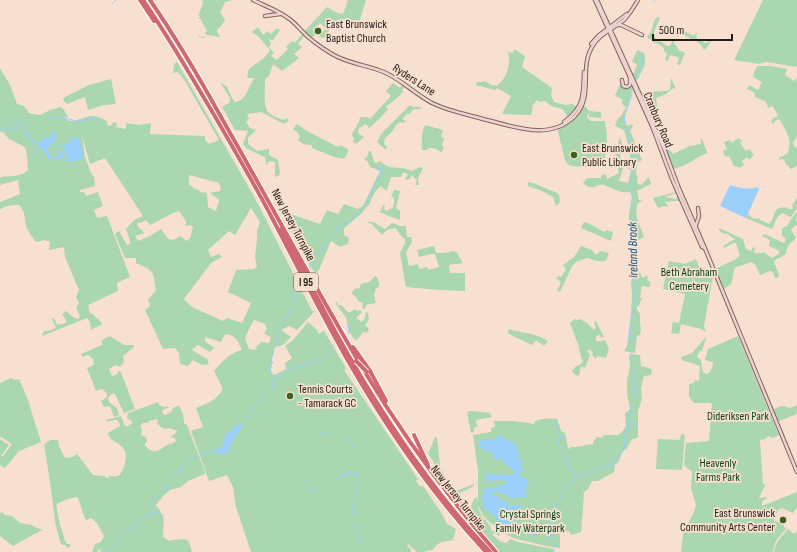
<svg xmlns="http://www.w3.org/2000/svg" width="797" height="552" viewBox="0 0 797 552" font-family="'Sofia Sans Condensed',sans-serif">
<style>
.green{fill:#aad6b0;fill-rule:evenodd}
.water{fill:#9ad0fa}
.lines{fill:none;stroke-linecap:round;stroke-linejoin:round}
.stream{stroke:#9ad0fa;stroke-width:1}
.canal{stroke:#9ad0fa;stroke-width:2}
.secondary-casing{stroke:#7b6759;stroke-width:4.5}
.motorway-casing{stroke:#fff;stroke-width:6}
.secondary{stroke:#f1d2d4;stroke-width:2.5}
.motorway{stroke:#cf6871;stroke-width:4}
.motorway-bridge-casing{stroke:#fff;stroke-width:6;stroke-linecap:butt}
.motorway-bridge{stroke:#cf6871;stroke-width:4}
.poi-dot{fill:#3c621c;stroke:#f7e0cf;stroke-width:1.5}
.labels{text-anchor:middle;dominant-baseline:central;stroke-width:3.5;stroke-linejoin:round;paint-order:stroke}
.shield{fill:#f7e0cf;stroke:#63564d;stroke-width:1}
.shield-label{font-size:11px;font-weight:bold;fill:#231b15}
.poi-label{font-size:12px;fill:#231b15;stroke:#f7e0cf;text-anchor:start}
.street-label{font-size:12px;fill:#231b15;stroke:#f7e0cf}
.park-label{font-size:12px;fill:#023f17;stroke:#f7e0cf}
.water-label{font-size:13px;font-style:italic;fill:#19557d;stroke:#f7e0cf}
</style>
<rect width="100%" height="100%" fill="#f7e0cf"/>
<!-- green -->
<g class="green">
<path d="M 202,0 L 232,0 L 225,2 L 222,9 L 220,11 L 225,21 L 217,30 L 217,32 L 220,37 L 209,35 L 206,35 L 206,33 L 204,38 C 202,38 199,38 198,35 L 202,37 L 205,36 L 206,30 L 206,32 L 207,31 L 200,18 L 199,19 L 198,18 L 199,17 L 200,17 L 198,14 L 199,14 L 203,3 Z"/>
<polygon points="348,0 366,0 357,30 343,19 327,32 329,35 327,39 323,37 322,38 319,36 326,28 320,23 313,29 316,31 315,33 316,34 312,38 304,32 327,7 335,12 342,14 344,12"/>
<polygon points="763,0 797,0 797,67 766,62 759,64 734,60"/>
<path d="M 658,17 L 660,18 C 658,25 651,31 656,39 C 657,41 660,41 662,42 C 665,45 666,46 670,46 L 673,40 L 674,40 L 674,44 L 676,45 L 679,51 L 681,51 L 685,53 L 680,65 L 677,64 L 679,59 L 678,57 L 670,55 L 668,61 L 665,60 L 667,55 L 666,52 L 664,52 L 664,48 L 657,43 L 654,43 L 652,40 L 647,38 L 649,34 L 651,32 L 652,28 L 655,19 Z"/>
<polygon points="672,26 679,29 680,31 684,31 694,36 696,32 697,34 696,38 703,41 704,43 707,43 710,39 712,40 705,50 703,49 702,46 696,41 681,34 676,35 669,29"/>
<path d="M 258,27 L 263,35 L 267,31 L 271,34 L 277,28 L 280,30 L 273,40 L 269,39 L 271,44 L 269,47 L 274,53 L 271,56 L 277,60 L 288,49 L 286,47 L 292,41 L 295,43 L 302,34 L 304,36 L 298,44 L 302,47 L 294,54 L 299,58 L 282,71 L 273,64 L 269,76 L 265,79 C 265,88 263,105 268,112 C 272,116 278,118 283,120 L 288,118 L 288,121 L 284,124 L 261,112 L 247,114 L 249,119 L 246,122 L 250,128 L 256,130 L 248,138 L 248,144 L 257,151 L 269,149 L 269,155 L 278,160 L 280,175 L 275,177 L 275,162 L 269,161 L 266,165 L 266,158 L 246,148 L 243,144 L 248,131 L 235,130 C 230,122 227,115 222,107 L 230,102 L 230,98 L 220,82 L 227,87 L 232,98 L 235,102 C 248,100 247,87 255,78 L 248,78 L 247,76 L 249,69 L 265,57 L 270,50 L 258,36 L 252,32 Z"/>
<path d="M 514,49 L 525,56 L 522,67 L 552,88 L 551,95 L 554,102 L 565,105 L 572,104 L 576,106 L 580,96 C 578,104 574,110 568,117 L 562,109 L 551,106 L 545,101 L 540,102 L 537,100 L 533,105 L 531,115 L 502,114 L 511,96 L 497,88 L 495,90 L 476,85 L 477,82 L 482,82 L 484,81 L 489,83 L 489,84 L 497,86 C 507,78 511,65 508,52 L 513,53 Z"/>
<path d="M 637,50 L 644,53 C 647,62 644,68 639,76 L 639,78 L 635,81 L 632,74 L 634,73 L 637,64 L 632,62 Z"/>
<path d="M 177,62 L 256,200 L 255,201 L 257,202 L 312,311 L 315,311 L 297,330 L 289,326 L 281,330 L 291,337 L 283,345 L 274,347 L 273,356 L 271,360 L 273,363 L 271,364 L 271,368 L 270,369 L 271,373 L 274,375 L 286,369 L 285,363 L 292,358 L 285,346 L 293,340 L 308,322 L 317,330 L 318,334 L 324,331 L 346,368 L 344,370 L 418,479 L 416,481 L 419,486 L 423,486 L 442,514 L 447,524 L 456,529 L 453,540 C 442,542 439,541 433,550 L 425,551 L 425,552 L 417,552 L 408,544 L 407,548 L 409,547 L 411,550 L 411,552 L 251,552 L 236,507 L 233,487 L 227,475 L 209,481 L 191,431 L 203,427 L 196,408 C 208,403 216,401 223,389 L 214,371 C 223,361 229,353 242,350 C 238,341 236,335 225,334 L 221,342 L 205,337 L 205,341 L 214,348 L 210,352 L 198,345 L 192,350 L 207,359 L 209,364 L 202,365 L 193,360 L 188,366 L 180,364 L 179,353 L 175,348 L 163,349 L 145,310 L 150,306 L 148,300 L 156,290 C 153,270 154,271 136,263 L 136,258 L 125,258 L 115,234 L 119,231 L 127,245 L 130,244 L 129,237 L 126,229 L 134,220 L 143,216 L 105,158 L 90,164 L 82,136 L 85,157 L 91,173 L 94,177 L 95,186 L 80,190 L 80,192 L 84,192 L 86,196 L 98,192 L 103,206 L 94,210 L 97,218 L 107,216 L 130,277 L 117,283 L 118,291 L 88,305 L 90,313 L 93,314 C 95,318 100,319 102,324 L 91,330 L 90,322 L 87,318 L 42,336 L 44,331 L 48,331 L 56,328 L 52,319 L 54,318 L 57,325 L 66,323 L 66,320 L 62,314 L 66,311 L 73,317 L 78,319 L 80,317 L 76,307 L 79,303 L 76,297 L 79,290 L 65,257 L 64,247 L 49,250 L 50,242 L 45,240 L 36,242 C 32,237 28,232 26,226 C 24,217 26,212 19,205 C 12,205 5,205 0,210 L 0,202 L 20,194 L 18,180 L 0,185 L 0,177 C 10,175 20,178 28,170 L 27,155 L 25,147 L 9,139 L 3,132 L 0,132 L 0,68 L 10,85 L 17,104 L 24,106 L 29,113 L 33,114 L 40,115 L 50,110 L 61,107 L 64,110 L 68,117 L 62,117 L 70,121 L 75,121 C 78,119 80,119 84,118 C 94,114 98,117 107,121 L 107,125 L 111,126 L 113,122 L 117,123 L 116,127 L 126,129 L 126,123 L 139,125 L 151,123 L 150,134 L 205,136 L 205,140 L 209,144 L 219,140 L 185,81 L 178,72 L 173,73 L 174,64 ZM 189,175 L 219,183 L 221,188 L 220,191 L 210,193 L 219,200 L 216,211 L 208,207 L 207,193 L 200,192 L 199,190 L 195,189 L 189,184 ZM 251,208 L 260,222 C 257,230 257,231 257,238 C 257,249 253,255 257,266 L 254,269 L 236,270 L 228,292 L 251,303 L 242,323 L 227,318 L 223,321 L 192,307 L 184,299 L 211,263 L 222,257 L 219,254 L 211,257 L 208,250 L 217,242 L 229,231 L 235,235 ZM 179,211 L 186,221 L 186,226 L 191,225 L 193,228 L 190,238 L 187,241 L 180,236 L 174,240 L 168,239 L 161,229 L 150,236 L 138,241 L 135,236 L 145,233 L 139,228 L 137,224 L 139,222 L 141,223 L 146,220 L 150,225 L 173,213 ZM 254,320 L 265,324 L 267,329 L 264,334 L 271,337 L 269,343 L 261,342 L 255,348 L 259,350 L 249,349 L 245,338 L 251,325 Z"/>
<path d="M 757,66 L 771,66 L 787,69 L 785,75 L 794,81 L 797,78 L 797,135 L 796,139 L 793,142 L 793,144 L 796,148 L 797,147 L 797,166 L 791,169 L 785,163 L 785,161 L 783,159 L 779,160 L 779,158 L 787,154 C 791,145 790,139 786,131 C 783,126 782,123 779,119 L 775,121 L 773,124 L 771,122 L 774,117 L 777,117 L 778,115 L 773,107 L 773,106 L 768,108 L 766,102 L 755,97 L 754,92 L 747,89 L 749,85 L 758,90 L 762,82 L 753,77 L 754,73 Z"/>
<path d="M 671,78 L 676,89 L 673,88 L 666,94 L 656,98 L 658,112 L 655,114 L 651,116 C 650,109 649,103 650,97 L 644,95 L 643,92 L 667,91 L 670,89 Z"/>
<polygon points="111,79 116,104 104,105 88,110 85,97 67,104 64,101 63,98 89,85"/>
<path d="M 393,83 L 400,88 L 403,84 L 405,86 L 402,90 L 403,92 C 398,98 391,102 386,107 L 388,109 C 383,116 376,122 369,128 L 366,124 L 359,128 L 358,133 L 364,137 L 356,144 L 353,142 L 354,139 L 352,135 C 353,129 359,126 360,117 L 367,117 L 370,119 L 391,96 L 386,91 Z"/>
<path d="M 620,84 L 623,87 L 626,89 L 630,87 L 631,85 C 635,96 624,107 625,119 C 625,122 626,124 627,126 L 633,124 L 632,128 L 630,131 L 642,160 L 637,163 L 636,175 L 638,177 L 637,180 L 637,183 L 640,185 C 646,182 645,180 649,177 L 651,184 L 637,191 L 639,200 L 642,201 L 642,202 L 638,203 C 633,215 640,225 644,237 L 637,241 L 638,252 L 636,272 L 641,273 L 641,276 L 644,278 L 646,275 L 648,277 L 647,280 L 650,282 L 650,287 L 642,286 L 640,297 L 642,299 L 640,302 L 639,306 L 637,306 L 637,310 L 640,314 C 639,323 642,326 640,335 L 637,336 L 635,353 L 624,351 L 627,346 L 631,314 L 632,296 L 631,283 L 634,272 L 632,258 L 629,222 L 629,214 L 632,197 L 630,192 C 623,193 617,191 611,188 C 609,187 606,186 605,185 C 595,183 593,193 583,183 L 587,178 L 601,178 L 602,174 L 606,175 L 607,179 L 619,173 L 618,169 L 620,166 L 623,168 L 619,181 L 628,183 L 631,170 L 624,167 L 625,165 L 624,166 L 616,164 L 616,163 L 614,162 L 620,136 L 623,149 L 621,150 L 620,162 L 625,165 L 630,165 L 630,152 L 628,150 L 629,149 L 626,136 L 624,130 L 615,126 L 617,120 L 621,116 L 626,107 L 622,104 L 622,99 L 615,96 Z"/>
<polygon points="410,105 413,107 420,107 421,109 414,109 409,114 407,114 402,119 406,121 403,123 400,122 396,125 391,133 385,138 384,144 387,147 386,150 377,142 382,133"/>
<path d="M 581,106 L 586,107 L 588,110 L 589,111 L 601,112 L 601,118 L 589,117 L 589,112 L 587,117 L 589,119 L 590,121 L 605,121 C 605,126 607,131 607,136 C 607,141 606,160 603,164 C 599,168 577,167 572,166 C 568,165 567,163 565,160 L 557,127 L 571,119 Z"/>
<path d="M 297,124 L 307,131 L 338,147 L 340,145 L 348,149 L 348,152 L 344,159 L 334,157 L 312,148 L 312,145 C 306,145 302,144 298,140 L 300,137 L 297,132 L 293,129 Z"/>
<path d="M 425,125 L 443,130 L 441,137 L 444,138 L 442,145 L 444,148 L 441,153 C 438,148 433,148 428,148 L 427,150 L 422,150 C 422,141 421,134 425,125 Z"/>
<polygon points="738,138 742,141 740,143 746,151 749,149 754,155 749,160 747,157 742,161 744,165 740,168 734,166 729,156 725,157 723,151 727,149 724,142 730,140 732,143"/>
<path d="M 701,139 L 702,139 L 707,152 L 707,153 C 695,158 685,167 673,169 L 664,147 L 665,147 L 668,150 L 670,150 L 673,154 L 690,146 L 701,144 Z"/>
<path d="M 369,151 L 371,151 L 374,162 L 376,163 L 381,161 C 387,171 402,165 411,171 L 421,167 L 423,168 L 418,178 L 419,185 L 415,185 L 417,180 L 412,175 L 410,179 L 405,180 L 408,174 L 403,172 L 401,177 L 391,177 L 387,190 L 385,190 L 381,186 C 375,190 371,199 369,205 L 366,207 L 362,213 L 343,229 L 344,230 L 344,235 L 349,238 L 348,244 L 340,247 L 331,241 L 319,270 L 315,273 L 309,264 L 310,259 L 290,227 L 288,220 L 290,214 L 320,224 L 327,210 L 338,214 L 344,204 L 358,209 L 363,206 L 380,171 L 370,167 L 368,162 L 364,159 L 367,157 Z"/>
<polygon points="528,182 533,183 557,193 559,195 560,202 556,206 553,197 542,191 528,186"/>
<path d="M 394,190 L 400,191 L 396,208 L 400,211 L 400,220 L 391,217 L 380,212 L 382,207 L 385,204 C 384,207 384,209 386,211 L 393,208 C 394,203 396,200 391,195 L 393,193 Z"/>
<polygon points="676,192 677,193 664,197 676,199 677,198 677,195 678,195 680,200 679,201 673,201 668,202 665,201 666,203 668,206 667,207 664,206 658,208 653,198"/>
<path d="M 797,198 L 797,210 L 795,210 L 792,216 L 790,217 L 783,213 C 775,216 776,223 772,229 L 746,218 L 748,214 L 752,218 L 756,219 L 757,218 L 769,224 C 774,220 773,213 777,209 C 779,207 784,208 787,207 L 788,209 L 792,209 L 793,208 L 792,205 Z"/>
<path d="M 796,212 L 797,213 L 796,220 L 797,221 L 797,226 L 795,225 L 791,230 L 796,238 C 790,244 787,244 786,254 L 779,258 L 776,259 L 774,262 L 779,275 L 778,278 L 775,278 L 773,272 L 770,271 L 760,275 L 755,264 L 751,262 C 745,264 741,266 735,267 L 731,284 L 724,289 L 715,269 L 736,259 L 740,255 L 736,243 L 733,243 L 724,248 L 723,246 L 735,239 L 726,233 L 724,234 L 719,230 L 719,228 L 743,239 L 746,249 L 751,251 L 753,247 L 755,248 L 754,253 L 761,253 L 764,252 C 767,254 769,257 772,258 L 779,254 L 779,251 L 769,246 L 770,240 L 762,236 L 764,234 L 784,243 L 786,239 L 782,236 L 782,228 L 787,226 Z"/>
<polygon points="366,222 373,222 385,229 392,223 400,226 406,226 407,237 411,237 412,242 406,252 409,266 418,264 419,269 427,267 428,270 439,267 435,254 432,254 419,257 417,250 434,246 436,253 444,253 454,251 457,253 463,263 449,265 450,273 465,273 465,291 439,290 406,287 400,253 405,243 405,239 403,238 395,228 387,230 382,235 372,224"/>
<polygon points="584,222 590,224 604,232 606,230 613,232 611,241 581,228"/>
<polygon points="581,246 592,250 596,255 601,251 609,253 606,261 597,261 587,258 576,262 572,266 560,292 557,290 561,282 556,278 558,276 561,277 566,269 563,265 574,257"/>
<polygon points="696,259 699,267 710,270 713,276 704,326 706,332 701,329 681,324 679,334 671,333 673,322 679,323 685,294 663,289 669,261 685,264"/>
<polygon points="375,276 376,276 379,282 379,287 376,288 374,296 376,303 369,304 366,305 365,309 362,308 363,303 358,301 356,297 351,293 356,288 359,289 361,284 369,282"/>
<path d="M 336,302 L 337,302 L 338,305 L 341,305 C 346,308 348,317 354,309 L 358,311 L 360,310 L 362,312 L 356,318 L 362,322 L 365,318 L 366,312 L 368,313 L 369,320 L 365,325 L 369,329 L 367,333 L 365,332 L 363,332 L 358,339 L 355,340 L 349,332 L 347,319 L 336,304 Z"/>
<polygon points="575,319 578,320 580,319 587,323 594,330 596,328 594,323 596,321 604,337 601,338 600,335 596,336 596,341 601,341 605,340 609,349 606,358 597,356 596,359 592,355 593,353 589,349 587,352 590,354 586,366 584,368 582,366 580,369 580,373 578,376 574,374 572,371 576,366 581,364 583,361 582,359 581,358 579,347 570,323"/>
<path d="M 508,329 C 522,333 536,333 548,341 L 544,346 L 536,340 L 532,345 L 509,334 L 508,333 Z"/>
<path d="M 110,336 L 124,345 L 134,345 L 134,347 L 123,356 L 124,362 L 120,367 L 115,365 L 109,369 L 112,376 L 116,375 L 120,370 L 135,409 L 124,413 L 115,394 C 111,393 110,395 108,398 C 108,403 113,405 117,408 L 119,415 L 114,417 L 110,406 L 104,407 L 101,401 L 107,397 L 107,393 L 102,389 L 96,391 L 87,368 L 92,366 L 94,364 L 93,359 L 88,355 L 82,357 L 81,354 L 102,345 L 102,340 Z"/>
<path d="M 738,336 L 779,435 L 773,438 L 769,436 L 765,439 L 760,440 L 763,485 L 766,483 L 759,498 L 768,497 L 762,502 L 762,506 L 797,492 L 797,507 L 793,513 L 782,508 L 778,510 L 774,521 L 782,523 L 781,524 L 783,524 L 784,527 L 786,528 L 785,530 C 778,538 774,541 773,552 L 681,552 L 683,535 L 685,529 L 694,512 L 696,505 L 691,488 L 692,472 L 684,465 L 686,443 L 709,441 L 712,403 L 694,403 L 689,397 L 689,384 L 694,383 L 695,380 L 699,381 L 700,366 L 682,360 L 681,357 L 692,353 L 706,337 L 706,338 L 702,351 L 700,350 L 697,357 L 701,360 L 703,373 L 708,374 L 712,368 L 713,362 L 705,360 L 708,349 Z"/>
<path d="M 629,354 L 640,355 L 641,366 L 652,369 L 651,375 L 644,376 L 641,388 L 642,399 L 638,411 L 638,436 L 637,438 L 632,439 L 627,448 L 622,452 L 619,461 L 615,465 L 614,472 L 598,481 L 592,481 L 588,489 L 583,493 L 584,495 L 581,532 L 571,535 L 569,531 L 560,530 L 560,548 L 546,546 L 513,538 L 502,532 L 486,519 L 483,515 L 478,505 L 478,471 L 473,435 L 491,432 L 491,428 L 495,427 L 494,421 L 515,421 L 534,424 L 535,421 C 543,418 549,418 557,419 L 561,431 L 565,433 L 568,448 L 570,449 L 571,447 L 577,447 L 591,444 L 592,445 L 593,444 L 593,442 L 597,437 L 602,438 L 604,435 L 618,435 C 628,428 626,424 625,413 L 630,409 L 627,394 L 627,380 L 630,367 Z"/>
<polygon points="11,378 14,380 19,379 28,400 41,442 19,451 5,468 0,465 0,439 9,445 1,456 2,457 12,444 1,437 0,438 0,383"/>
<path d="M 158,402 L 159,405 L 164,407 L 170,407 L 164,409 L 162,411 L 164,415 L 166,415 L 171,412 L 173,408 L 177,406 L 179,406 L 183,414 L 184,423 L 187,425 L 205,472 L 205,474 L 188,481 L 181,487 L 170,490 L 163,496 L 156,505 L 156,506 C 167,517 163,524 163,537 L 169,541 L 172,540 L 186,539 L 189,542 L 192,552 L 100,552 L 101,550 L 99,549 L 97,552 L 92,552 L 95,544 L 101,542 L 104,536 C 100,530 98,522 91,518 L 87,520 L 85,519 L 78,498 L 76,497 C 71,498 59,502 56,505 L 60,525 L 62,530 L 65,541 L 67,544 L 70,544 L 71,546 L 67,548 L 65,545 L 62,545 L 60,542 L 55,521 L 52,496 L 44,444 L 51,440 L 58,440 L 59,446 L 65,458 L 73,457 L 77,454 L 93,475 L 104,476 L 109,479 L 108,476 C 111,476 115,477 118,476 C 124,473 128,455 124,449 C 120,443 111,442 108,434 L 108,433 L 120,426 C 118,415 112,423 106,421 L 106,420 L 121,416 L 125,426 C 128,427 130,425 132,423 C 132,420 130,420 128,419 L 127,418 L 128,413 ZM 157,419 L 158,420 L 157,424 C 163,428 164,430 171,428 L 174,430 L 176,430 L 177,431 L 176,433 L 169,438 L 173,437 L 175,439 L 176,441 C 173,444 171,443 167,445 C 157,451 155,455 145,446 L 145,444 L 147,441 L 146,437 L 141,435 L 142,430 L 140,426 L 143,423 L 148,423 L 149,421 Z"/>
<path d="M 797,405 L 797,414 L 779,421 L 776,419 L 773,410 C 780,406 782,405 790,408 Z"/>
<polygon points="471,411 490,413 492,417 476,420 477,427 474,427 474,432 471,433 467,412"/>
<polygon points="681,434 685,435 682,470 656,469 658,439 680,440"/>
<path d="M 435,437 L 437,438 L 440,466 L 449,484 L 453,484 L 454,490 L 456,491 L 474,484 L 474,486 L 458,494 L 457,496 L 466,506 L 471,507 L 474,499 L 477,497 C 478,503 478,509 481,514 C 484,521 491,523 492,531 L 488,535 L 493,531 L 497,531 L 500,533 L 499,536 L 494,533 L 492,535 L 497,538 L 496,540 L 498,539 L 501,542 L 506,543 L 510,539 L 518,542 L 553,549 L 554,552 L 499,552 L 485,537 L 436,474 L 433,461 L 428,454 Z"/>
<polygon points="2,512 5,515 12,516 20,523 31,525 42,530 13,546 0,536 0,513"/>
<path d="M 788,529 L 794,534 L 797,531 L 797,552 L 774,552 C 775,542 782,536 788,529 Z"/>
</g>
<!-- water -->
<g class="water">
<path d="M 55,131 L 57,134 L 55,139 L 55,142 L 52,142 L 52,145 L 47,148 L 50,155 L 54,157 L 51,159 L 48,159 L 46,153 L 38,146 L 36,142 L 37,142 L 39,143 C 42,138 46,136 53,137 L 54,136 L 51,135 L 51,133 Z"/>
<polygon points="75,137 79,138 83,154 82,160 65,162 67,156 67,153 65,153 64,157 58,160 57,155 62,153 65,149 64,147 62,148 61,147"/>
<path d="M 730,185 C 740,188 747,190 758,187 L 759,189 L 746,218 L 720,206 Z"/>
<polygon points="240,424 244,425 241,427 241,429 232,442 228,453 221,454 213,451 213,450 217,449 223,446 223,442 226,434 232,430 237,425"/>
<path d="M 499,435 L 500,436 L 508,441 L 515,443 L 515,446 L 517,447 L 518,449 L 517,451 L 520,456 L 518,458 L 523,461 L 521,465 L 523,470 L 520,474 L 521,477 L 526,478 L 529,484 L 526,488 L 527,489 L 524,494 L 525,495 L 527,494 L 529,499 C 527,498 526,497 524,497 C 518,496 515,501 509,498 L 508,495 L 504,494 L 500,494 L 497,491 L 491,491 L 492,494 C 497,498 505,499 509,504 L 509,505 L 507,505 L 507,507 L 509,507 C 512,504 517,503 521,506 L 521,508 L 512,510 L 511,511 L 512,513 L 515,513 L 517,517 L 512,523 L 514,528 L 511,531 L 507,527 L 505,528 L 502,528 C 496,519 496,514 485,510 L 482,499 L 484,489 L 492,488 L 500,485 L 504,485 L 506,481 C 499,478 492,482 484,481 C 484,477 485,476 489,474 L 512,475 L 515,472 C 511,467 505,465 501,459 L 496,460 L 494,459 L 491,452 C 486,450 481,450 478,446 L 479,441 L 482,442 L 481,440 L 484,439 L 487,440 L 495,439 Z"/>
</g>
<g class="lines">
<!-- stream -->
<g class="stream">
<polyline points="654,1 655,0"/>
<polyline points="112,4 116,0"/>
<path d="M 636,79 C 641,71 647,62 640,53"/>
<path d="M 49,118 C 57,118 68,117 75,121"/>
<polyline points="78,120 85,121 89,118 98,120 99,119"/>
<path d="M 8,127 C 17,134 21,125 29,122"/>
<polyline points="22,130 24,129 34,143"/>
<polyline points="0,131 5,130 14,121 16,121 33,144 41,158"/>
<polyline points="55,142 58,144 59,146 61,147"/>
<polyline points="59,146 59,154"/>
<polyline points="57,155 54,157 55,160 58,160"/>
<polygon points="383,167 384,169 382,172 381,172 379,169 380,168 382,170"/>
<polyline points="363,208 366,204 381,172"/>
<polyline points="309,269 312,262 317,255 320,253 326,243 335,233 337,227 345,223 349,222 361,211"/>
<polyline points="347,334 349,332 347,319"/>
<path d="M 274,349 C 277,340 279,328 285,321 L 297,297 L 296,294 L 296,289 L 300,285 L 299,282 L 300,281"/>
<path d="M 276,379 L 290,371 L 294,367 L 306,365 C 311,359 312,363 318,361 C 324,359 330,350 334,345"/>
<polyline points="273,391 274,391 272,384 276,379 271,373 270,369 271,368 271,364 273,363 271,360 274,351"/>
<path d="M 251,413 L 253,412 C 254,409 254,405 258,404 L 269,391"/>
<path d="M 630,416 C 630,412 632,410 633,406 C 634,399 634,391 635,384 C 636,379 633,375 634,371 L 632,369 L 631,357 L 632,352 L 630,330 L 634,308 L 634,293 L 633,240 L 635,236 L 632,227 L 634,221 L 633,215 L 634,210 L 633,205 L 633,172 L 635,163 L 633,149 L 629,141 L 624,118 L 632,94 L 632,86"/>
<polyline points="250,418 251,414"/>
<path d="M 556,419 L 558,430 L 561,438 L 558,439 C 559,444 558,448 564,451 L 563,453 L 564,459 L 568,460 L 569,461 L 568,464 L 569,469 L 571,468 L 573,472 L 575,472 L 575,478"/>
<polyline points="243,425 247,422"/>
<polyline points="629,426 636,425"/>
<polyline points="319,435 320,433 332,435"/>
<polyline points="344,436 345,436 349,440"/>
<polyline points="351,443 355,448"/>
<polyline points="200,456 204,453 207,453 211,451"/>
<polyline points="339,474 345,474"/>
<polyline points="356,478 357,473 356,472"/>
<polyline points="355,479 355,490"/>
<path d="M 335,481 L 340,477 L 343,477 C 348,472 348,474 355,472 L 356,472 L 355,470"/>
<polyline points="356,490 356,499 354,509 356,521 355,522 358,533 358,540 359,544"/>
<polyline points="308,493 311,488 316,487"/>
<polyline points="152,513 157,513 164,516"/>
<path d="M 107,552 L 107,550 L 109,550 L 109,548 L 113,548 C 119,545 121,536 127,531 C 133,526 144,521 147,515 L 152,513 L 151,508 L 151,501 L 169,486 L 170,477 L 173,473 L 182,471 L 184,461 L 192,459 L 194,457 L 196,457 L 197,456 L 199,456"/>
<path d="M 554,552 L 554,543 L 552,534 L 555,532 L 553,531 C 552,524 553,522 550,515 L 553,511 L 554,509 L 559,504 L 561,494 L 568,486 L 571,484 L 578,476 L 595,471 L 616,462 L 616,460 L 624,450 L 625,438 L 627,435 L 626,432 L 630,416 L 632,414"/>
</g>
<!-- canal -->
<polyline class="canal" points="524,527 524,529 534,535 536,533 536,530 531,526 525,526"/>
<defs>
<g id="secondary">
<path d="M 253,0 C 263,5 279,11 288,18 C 293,21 297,26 301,30 C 309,39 322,48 332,54 C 348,64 369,65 386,73 C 403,81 415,94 432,103 C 448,111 466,114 483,119 C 513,126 549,142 575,116 C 594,96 579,68 592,47 C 599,34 613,29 624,20 C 630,14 634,7 638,0"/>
<polyline points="595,0 652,126 672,179 702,247 704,248"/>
<polyline points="597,0 641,97 665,151 678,186 704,246 797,472"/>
<polyline points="265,16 280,14"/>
<polyline points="616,25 621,25 642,35"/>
<polyline points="591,44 598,36 627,14"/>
<polyline points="622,80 623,86 627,87 630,85 630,79"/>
<path d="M 564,122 C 585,106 583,96 584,72"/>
<polyline points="696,225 699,216 698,208"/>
</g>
<g id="motorway">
<polyline points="140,0 154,21"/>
<path d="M 143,0 C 170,39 193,79 217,120 C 235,151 253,182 270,214 C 295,262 320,311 347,359 C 386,427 432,494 486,552"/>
<path d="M 150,0 C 176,38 199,77 221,117 C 268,199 312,282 360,364"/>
<path d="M 281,229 C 304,272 326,316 350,358 C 390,427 435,494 490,552"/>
<polyline points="353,347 370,371 386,401"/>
<path d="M 363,369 C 402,434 446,495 496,552"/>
<polyline points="414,435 428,465"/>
</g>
</defs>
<!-- secondary casing -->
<use href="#secondary" class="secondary-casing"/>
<!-- motorway casing -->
<use href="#motorway" class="motorway-casing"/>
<!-- secondary -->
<use href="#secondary" class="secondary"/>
<!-- motorway -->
<use href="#motorway" class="motorway"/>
<defs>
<polyline id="motorway-bridge" points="356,361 367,372"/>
</defs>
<!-- motorway-bridge casing -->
<use href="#motorway-bridge" class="motorway-bridge-casing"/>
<!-- motorway-bridge -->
<use href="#motorway-bridge" class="motorway-bridge"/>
</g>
<!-- markers -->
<g class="poi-dot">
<circle cx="318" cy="31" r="4"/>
<circle cx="574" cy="155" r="4"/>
<circle cx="290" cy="396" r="4"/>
<circle cx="783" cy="520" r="4"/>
</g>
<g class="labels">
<!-- shield labels -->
<rect class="shield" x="294" y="273" width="24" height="18" rx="3"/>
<g class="shield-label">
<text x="306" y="282">I 95</text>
</g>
<!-- poi labels -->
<g class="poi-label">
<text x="326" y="24">East Brunswick<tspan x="326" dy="14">Baptist Church</tspan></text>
<text x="582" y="148">East Brunswick<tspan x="582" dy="14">Public Library</tspan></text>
<text x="298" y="389">Tennis Courts<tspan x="298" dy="14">- Tamarack GC</tspan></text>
<text x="775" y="513" text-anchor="end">East Brunswick<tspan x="775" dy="14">Community Arts Center</tspan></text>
</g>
<!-- street labels -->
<g class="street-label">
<text transform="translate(414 80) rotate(33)">Ryders Lane</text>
<text transform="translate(658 120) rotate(67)">Cranbury Road</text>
<text transform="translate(293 225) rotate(62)">New Jersey Turnpike</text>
<text transform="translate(458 498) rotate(51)">New Jersey Turnpike</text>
</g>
<!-- park labels -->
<g class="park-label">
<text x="689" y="272">Beth Abraham<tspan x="689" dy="14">Cemetery</tspan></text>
<text x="738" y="416">Dideriksen Park</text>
<text x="718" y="463">Heavenly<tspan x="718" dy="14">Farms Park</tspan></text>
<text x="530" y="514">Crystal Springs<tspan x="530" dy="14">Family Waterpark</tspan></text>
</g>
<!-- water labels -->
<g class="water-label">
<text transform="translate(633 250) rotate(-91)">Ireland Brook</text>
</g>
</g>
<!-- scale -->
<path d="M653 34v6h79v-6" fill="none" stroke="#231b15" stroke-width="2"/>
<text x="659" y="34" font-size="12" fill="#231b15" stroke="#f7e0cf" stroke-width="3" paint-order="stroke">500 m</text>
</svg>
